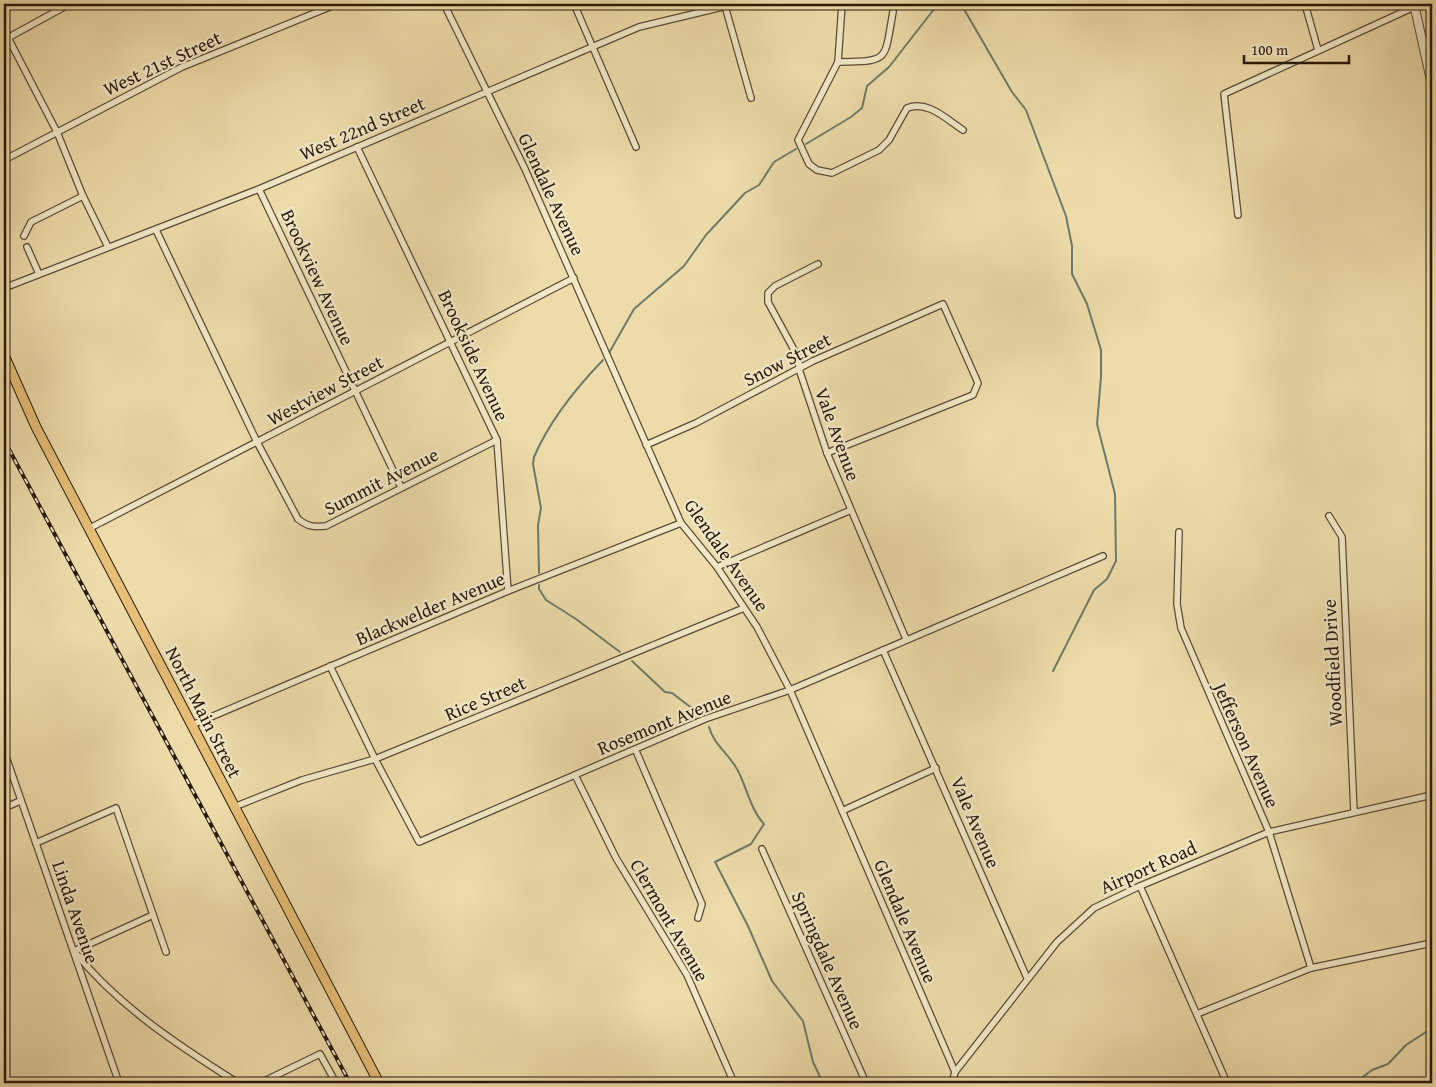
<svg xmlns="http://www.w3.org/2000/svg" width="1436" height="1087" viewBox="0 0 1436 1087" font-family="'Gentium Book Plus',serif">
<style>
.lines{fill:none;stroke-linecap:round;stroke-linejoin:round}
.stream{stroke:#6c7b6b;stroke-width:2}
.minor-casing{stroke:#5a4a34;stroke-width:8}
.tertiary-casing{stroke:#5a4a34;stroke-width:10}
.primary-casing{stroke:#29190d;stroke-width:11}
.minor{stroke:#f3e8c8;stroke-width:5.5}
.tertiary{stroke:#f3e8c8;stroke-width:8}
.primary{stroke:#e6be75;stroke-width:9}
.rail-casing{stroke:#29190d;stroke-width:4}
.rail{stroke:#f3e8c8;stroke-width:2;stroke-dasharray:5.5;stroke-linecap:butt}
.labels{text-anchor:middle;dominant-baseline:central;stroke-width:4.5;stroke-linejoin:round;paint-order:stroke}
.street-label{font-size:19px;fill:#29190d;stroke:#f3e8c8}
</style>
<rect width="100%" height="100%" fill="#eddcaa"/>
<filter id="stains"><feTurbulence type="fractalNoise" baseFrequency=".004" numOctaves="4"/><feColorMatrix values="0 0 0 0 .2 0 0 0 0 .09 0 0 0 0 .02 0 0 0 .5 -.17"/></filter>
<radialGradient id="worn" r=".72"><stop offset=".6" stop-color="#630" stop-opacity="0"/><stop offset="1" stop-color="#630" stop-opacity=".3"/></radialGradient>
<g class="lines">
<!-- stream -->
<g class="stream">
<polyline points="961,4 1012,92 1026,110 1066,216 1072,246 1072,274 1087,304 1101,350 1101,377 1097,424 1115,494 1116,561 1107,579 1094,590 1053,671"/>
<polyline points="806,144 851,117 862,108 867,86 889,67 938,4"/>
<polyline points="609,353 634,309 684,266 706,235 745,193 759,185 774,162 796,149"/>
<path d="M 539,573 L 538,525 L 541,508 L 533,464 L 534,457 C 549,422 577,387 603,360"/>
<polyline points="539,585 539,589 546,600 576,619 620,652"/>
<polyline points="632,661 665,692 672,693 701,715"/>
<path d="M 709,727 C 714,745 728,753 737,769 C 747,787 750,809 764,824 L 751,844 L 715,862 L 748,926 L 772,981 L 803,1021 L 813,1062 L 823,1083"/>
<polyline points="1355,1083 1372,1070 1388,1064 1406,1045 1432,1028"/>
</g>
<defs>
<g id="minor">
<polyline points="444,4 525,169 681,523 717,567 757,627 790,690 955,1072"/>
<polyline points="574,4 636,147"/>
<path d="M 842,4 L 838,62 L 798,140 L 809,164 L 817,170 L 832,173 L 879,150 L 889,140 L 907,108 C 928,100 946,119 963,130"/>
<polyline points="1305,4 1318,50"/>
<polyline points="725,6 751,98"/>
<polyline points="4,30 57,132 83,196 108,247"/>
<polyline points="4,40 64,7"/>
<path d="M 838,62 C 890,61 884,62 893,12"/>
<polyline points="357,147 497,440 508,591"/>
<polyline points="4,160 182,67 337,4"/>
<polyline points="259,189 401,487"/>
<polyline points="1238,215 1224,94 1414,7"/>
<path d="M 156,230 L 257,442 L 298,519 C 308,527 314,527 326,526 L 497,440"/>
<polyline points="24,236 31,222 83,196"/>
<polyline points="27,247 39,274"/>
<polyline points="818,264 775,286 768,293 768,302 799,359 799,369 827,453 906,639"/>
<polyline points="4,288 259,189 639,27 735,4"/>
<polyline points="646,445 696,423 813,361 943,304 978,383 973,395 827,453"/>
<polyline points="1329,516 1342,537 1354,812"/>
<polyline points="90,528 574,278"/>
<polyline points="1179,532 1177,604 1181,628 1269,832 1311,968"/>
<polyline points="717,567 851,510"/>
<polyline points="883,650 1027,978"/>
<polyline points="330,666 375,759 419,842 705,719 790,690 1103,556"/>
<polyline points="192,725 508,591 681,523"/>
<polyline points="4,751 119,1083"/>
<polyline points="636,751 702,904 698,918"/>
<polyline points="575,775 616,858 687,975 734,1083"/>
<polyline points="234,807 302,780 375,759 744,608"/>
<polyline points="4,808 20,801"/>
<polyline points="842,811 936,768"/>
<polyline points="36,843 116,808 166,952"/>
<polyline points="762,849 866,1083"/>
<polyline points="1140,886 1227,1083"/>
<path d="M 153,915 L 74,951 C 118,1006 179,1046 238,1083"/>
<polyline points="1197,1014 1311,968 1432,943"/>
<polyline points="260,1083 320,1054 336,1083"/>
<polyline points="952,1083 955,1072 1057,942 1094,908 1140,886 1269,832 1432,795"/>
</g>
<polyline id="tertiary" points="1414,4 1432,85"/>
<polyline id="primary" points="4,355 36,427 379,1083"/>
</defs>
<!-- minor casing -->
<use href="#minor" class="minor-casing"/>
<!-- tertiary casing -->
<use href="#tertiary" class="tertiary-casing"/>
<!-- primary casing -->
<use href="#primary" class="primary-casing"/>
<!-- minor -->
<use href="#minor" class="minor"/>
<!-- tertiary -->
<use href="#tertiary" class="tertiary"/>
<!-- primary -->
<use href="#primary" class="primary"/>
<defs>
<polyline id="rail" points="4,440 350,1083"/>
</defs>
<!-- rail casing -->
<use href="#rail" class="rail-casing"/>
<!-- rail -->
<use href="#rail" class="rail"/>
</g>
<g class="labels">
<!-- street labels -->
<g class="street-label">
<text transform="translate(162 63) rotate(-25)">West 21st Street</text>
<text transform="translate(362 128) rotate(-23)">West 22nd Street</text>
<text transform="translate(552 194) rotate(65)">Glendale Avenue</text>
<text transform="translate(318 277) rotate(65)">Brookview Avenue</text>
<text transform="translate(474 355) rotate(65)">Brookside Avenue</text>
<text transform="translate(787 359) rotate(-27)">Snow Street</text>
<text transform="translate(325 390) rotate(-28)">Westview Street</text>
<text transform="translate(838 434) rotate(70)">Vale Avenue</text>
<text transform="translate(381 481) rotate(-27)">Summit Avenue</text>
<text transform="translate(727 555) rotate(55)">Glendale Avenue</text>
<text transform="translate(430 608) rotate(-23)">Blackwelder Avenue</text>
<text transform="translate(1332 663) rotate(-93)">Woodfield Drive</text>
<text transform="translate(485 698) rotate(-23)">Rice Street</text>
<text transform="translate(204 712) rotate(63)">North Main Street</text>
<text transform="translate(664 722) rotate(-22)">Rosemont Avenue</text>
<text transform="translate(1247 745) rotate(66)">Jefferson Avenue</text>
<text transform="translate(976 822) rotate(67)">Vale Avenue</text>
<text transform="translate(1148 867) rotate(-24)">Airport Road</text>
<text transform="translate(76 912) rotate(71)">Linda Avenue</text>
<text transform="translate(670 920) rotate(60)">Clermont Avenue</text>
<text transform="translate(906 921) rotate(67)">Glendale Avenue</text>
<text transform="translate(828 960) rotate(66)">Springdale Avenue</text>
</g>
</g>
<!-- margin -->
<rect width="1436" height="1087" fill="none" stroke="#eddcaa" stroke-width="20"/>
<rect x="5" y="5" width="1426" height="1077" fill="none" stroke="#29190d" stroke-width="2.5"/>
<rect x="10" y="10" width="1416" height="1067" fill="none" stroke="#29190d"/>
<!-- scale -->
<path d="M1244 55v8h105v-8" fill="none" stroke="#29190d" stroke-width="2.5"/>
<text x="1251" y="55" font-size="15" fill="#29190d" stroke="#f3e8c8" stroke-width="4" paint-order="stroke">100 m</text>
<rect width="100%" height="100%" filter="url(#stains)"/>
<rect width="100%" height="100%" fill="url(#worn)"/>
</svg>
